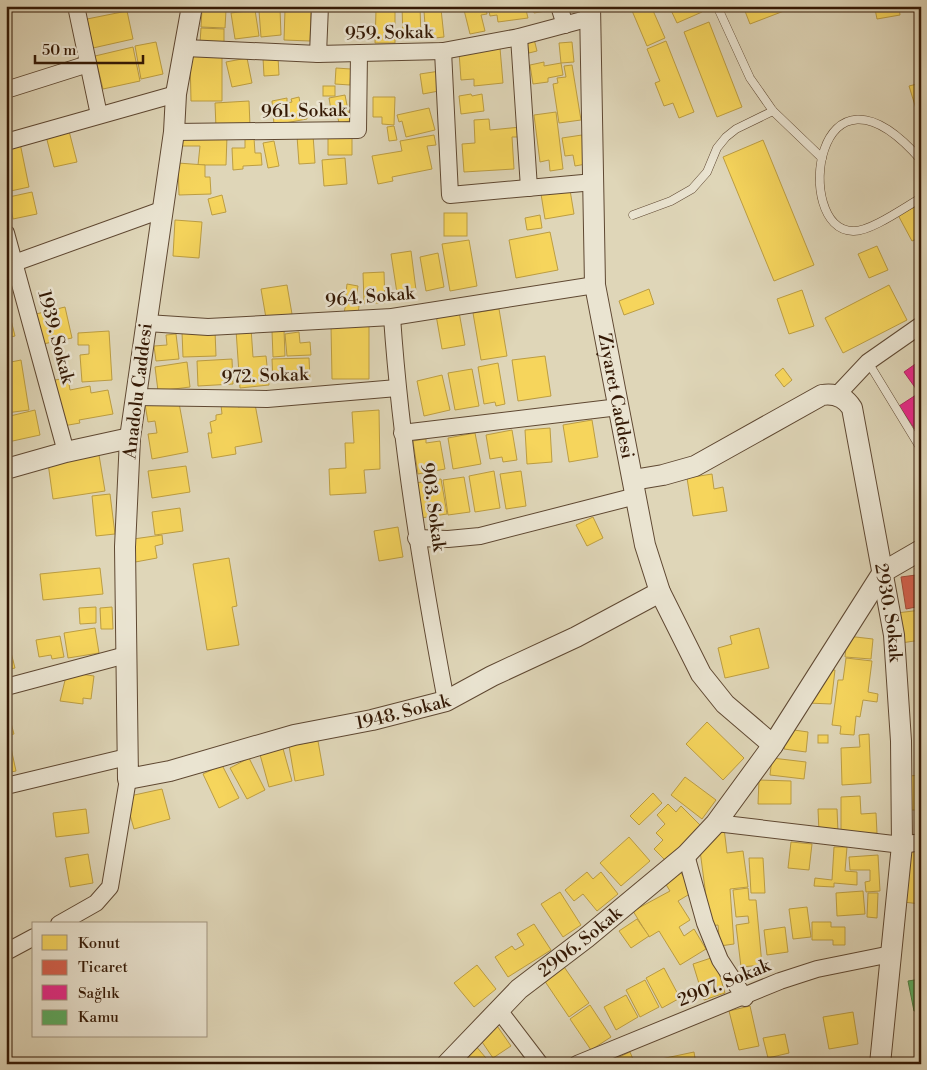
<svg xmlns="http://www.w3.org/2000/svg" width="927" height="1070" viewBox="0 0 927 1070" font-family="'Libre Bodoni',serif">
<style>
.homes{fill:#f6d55c;stroke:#bc9d42}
.shops{fill:#d6604d;stroke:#a54b37}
.health{fill:#e7298a;stroke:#b12462}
.public{fill:#5aae61;stroke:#4f8145}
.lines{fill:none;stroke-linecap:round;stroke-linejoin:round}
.service-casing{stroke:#5f4832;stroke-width:9}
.minor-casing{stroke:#5f4832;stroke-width:18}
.tertiary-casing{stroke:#5f4832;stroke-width:22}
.service{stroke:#eae4d1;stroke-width:8}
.minor{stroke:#eae4d1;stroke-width:16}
.tertiary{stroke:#eae4d1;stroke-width:20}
.labels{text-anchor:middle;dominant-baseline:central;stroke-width:5;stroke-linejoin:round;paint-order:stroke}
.street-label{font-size:18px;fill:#341905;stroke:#eae4d1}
</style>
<rect width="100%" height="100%" fill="#dfd6b8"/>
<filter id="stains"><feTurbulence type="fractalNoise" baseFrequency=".004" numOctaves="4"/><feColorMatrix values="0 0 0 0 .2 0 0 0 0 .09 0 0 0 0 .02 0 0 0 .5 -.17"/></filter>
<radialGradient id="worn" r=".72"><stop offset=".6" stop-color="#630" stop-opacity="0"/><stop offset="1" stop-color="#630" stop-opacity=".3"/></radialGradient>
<!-- homes -->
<g class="homes">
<polygon points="208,6 237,6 237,10 208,9"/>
<polygon points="368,6 395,6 395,43 375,43 376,10 367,10"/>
<polygon points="402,6 420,6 421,39 403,39"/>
<polygon points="463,6 485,6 487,14 481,15 485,31 470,34"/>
<polygon points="488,6 525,6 528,18 498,22 497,15 490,16"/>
<polygon points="533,6 551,6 552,10 534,13"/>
<polygon points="630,6 651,6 665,38 647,46"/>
<polygon points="669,6 699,6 702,12 677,23"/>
<polygon points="743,6 797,6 750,24"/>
<polygon points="899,6 900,15 877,19 875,9"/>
<polygon points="202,9 226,10 225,28 201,27"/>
<polygon points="280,9 281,35 261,37 259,11"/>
<polygon points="441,9 444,37 426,39 424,11"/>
<polygon points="255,10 259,36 235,39 231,13"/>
<polygon points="285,10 311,11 310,41 284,40"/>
<polygon points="127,11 133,39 93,48 87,19"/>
<polygon points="709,22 742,107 717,117 684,32"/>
<polygon points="201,28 224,29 224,44 200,43"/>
<polygon points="534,39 537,51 529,53 526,41"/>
<polygon points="666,41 694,112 679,118 673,103 664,106 655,83 660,81 647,49"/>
<polygon points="156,42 163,74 141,79 135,46"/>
<polygon points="572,42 574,62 561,63 559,43"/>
<polygon points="133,47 140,81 103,89 95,56"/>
<polygon points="500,48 503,83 474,86 474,79 461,80 459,52"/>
<polygon points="190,55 222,55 222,101 191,101"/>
<polygon points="278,57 279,75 264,76 263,58"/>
<polygon points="247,58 252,83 232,87 226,62"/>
<polygon points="544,62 544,66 561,63 563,75 548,78 548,82 533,84 530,65"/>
<polygon points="572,65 581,120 559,123 553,84 558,83 557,78 566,77 564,66"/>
<polygon points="336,68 351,69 350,85 335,84"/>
<polygon points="440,71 444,90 423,94 420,74"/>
<polygon points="921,83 921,125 909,86"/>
<rect x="323" y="86" width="12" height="10"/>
<polygon points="471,94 472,96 482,94 484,111 461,114 459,96"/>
<polygon points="345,95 350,121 339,123 337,114 332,115 329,98"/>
<polygon points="299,97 300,103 304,103 307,119 274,125 272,101 287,98 287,103 292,102 291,99"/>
<polygon points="373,97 395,97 394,125 382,124 382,117 373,117"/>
<polygon points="249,101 250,126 216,128 215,103"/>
<polygon points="429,108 435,130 406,137 402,121 399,122 397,115"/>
<polygon points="556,112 563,169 550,171 549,160 540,162 534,115"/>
<polygon points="489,119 490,130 521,127 522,137 512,137 514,169 464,172 462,144 475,143 474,120"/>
<polygon points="394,126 397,140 389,141 387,127"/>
<polygon points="69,131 77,162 54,167 46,136"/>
<polygon points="328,133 352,134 352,155 328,155"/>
<polygon points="179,135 227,136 226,165 198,165 200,146 179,146"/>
<polygon points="313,135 315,163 299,164 297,136"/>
<polygon points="434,135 436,145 427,146 432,169 392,177 393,181 378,184 372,156 402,151 400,141"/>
<polygon points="582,135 586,164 575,166 573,155 565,156 562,138"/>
<polygon points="245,138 254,138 255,153 261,153 262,165 243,166 243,169 233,170 232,148 245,148"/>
<polygon points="763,140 814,265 774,281 723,157"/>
<polygon points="274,141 279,166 268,168 263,143"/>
<polygon points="20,143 29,187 6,192 6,146"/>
<polygon points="345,158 347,184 324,186 322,160"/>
<polygon points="178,163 205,165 205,177 210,177 211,194 179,195"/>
<polygon points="570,190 574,214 545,219 541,194"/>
<polygon points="32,192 37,214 13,219 9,197"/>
<polygon points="222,195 226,212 212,215 208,199"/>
<polygon points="921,204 921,237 912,241 898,215"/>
<rect x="444" y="213" width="23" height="23"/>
<polygon points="540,215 542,228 527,230 525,218"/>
<polygon points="175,220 202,222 199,258 173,256"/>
<polygon points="550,232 558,270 516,278 509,240"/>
<polygon points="469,240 477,286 450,291 442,244"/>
<polygon points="877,246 888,270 869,278 858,254"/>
<polygon points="411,251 416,290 397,293 391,254"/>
<polygon points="438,253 444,287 426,291 420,257"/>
<polygon points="384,272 385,303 364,303 363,273"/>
<polygon points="347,284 358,286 355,304 345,302"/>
<polygon points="287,285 292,314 266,318 261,289"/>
<polygon points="889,285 907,320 843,353 825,318"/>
<polygon points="649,289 654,304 624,315 619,301"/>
<polygon points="802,290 814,326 789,334 777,299"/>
<polygon points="346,303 359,306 358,315 344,313"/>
<polygon points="65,307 72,338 43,344 36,314"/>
<polygon points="499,309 507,356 481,360 473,313"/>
<polygon points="9,312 15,336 6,338 6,313"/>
<polygon points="459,312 465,345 442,349 436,315"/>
<polygon points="331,326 369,326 369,379 332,379"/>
<polygon points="251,328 253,357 266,356 269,385 240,388 236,330"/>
<polygon points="284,330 285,356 273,357 272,331"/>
<polygon points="109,331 112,380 82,382 80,355 89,354 89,345 78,345 78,333"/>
<polygon points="215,331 216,356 183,357 182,332"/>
<polygon points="299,332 300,343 310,342 311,355 287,356 285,334"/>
<polygon points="176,334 179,359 156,361 154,346 167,345 166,335"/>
<polygon points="545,356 551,396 518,401 512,360"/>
<polygon points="309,358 310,380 273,381 272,359"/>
<polygon points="232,359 233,384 198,386 197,361"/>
<polygon points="21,360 29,410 6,413 6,363"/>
<polygon points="187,362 190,387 158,391 155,367"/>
<polygon points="498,363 505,404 496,406 495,402 484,404 478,367"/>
<polygon points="783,368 792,380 784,387 775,375"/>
<polygon points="472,369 479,406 455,410 448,373"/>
<polygon points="442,375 450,410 424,416 417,381"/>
<polygon points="68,378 70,390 90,386 91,393 108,390 113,414 79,420 80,423 63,426 55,380"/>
<polygon points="238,402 238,407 255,404 262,442 235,447 236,454 212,458 208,433 212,433 210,422 216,420 216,415 222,414 221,405"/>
<polygon points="179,403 188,452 152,459 148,434 157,433 155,421 148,422 145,404"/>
<polygon points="35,410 40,435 8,442 6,417"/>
<polygon points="379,410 380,469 364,470 366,493 330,495 329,469 346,468 345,443 354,443 352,412"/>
<polygon points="592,420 598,457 569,462 563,425"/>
<polygon points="550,428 552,462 527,464 525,430"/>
<polygon points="512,430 517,460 503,462 502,457 490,459 486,435"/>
<polygon points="475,433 481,464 453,469 448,438"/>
<polygon points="426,439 426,443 440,441 445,469 418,474 413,441"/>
<polygon points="99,455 105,491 53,499 48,463"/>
<polygon points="186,466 190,492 152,498 148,471"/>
<polygon points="494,471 500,508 475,512 469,476"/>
<polygon points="521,471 526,506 506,509 500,474"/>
<polygon points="712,474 714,489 723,487 727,511 693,516 687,478"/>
<polygon points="464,477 470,512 448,515 443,480"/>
<polygon points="441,479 447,514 421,518 415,483"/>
<polygon points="110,494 115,534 96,536 92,496"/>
<polygon points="180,508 183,531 155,535 152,512"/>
<polygon points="593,517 603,538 587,546 576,525"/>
<polygon points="398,527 403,557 379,561 374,531"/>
<polygon points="162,535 163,544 155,546 157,558 130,563 126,540"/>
<polygon points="229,558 237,606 232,607 239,645 207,650 193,564"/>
<polygon points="100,568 103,594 43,600 40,574"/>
<polygon points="96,607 96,623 80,624 79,608"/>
<polygon points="112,607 113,629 101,629 100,608"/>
<polygon points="921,610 921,640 901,643 897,613"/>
<polygon points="95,628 99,653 68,658 64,633"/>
<polygon points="759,628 769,668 725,678 718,648 732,644 730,636"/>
<polygon points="6,633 15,668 6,670"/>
<polygon points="60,636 64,657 52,659 51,655 39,657 36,640"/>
<polygon points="847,636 873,639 871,659 845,657"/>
<polygon points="846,658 872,661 868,692 878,694 877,702 863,700 860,717 856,716 854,735 840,734 841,726 832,725 838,680 843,680"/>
<polygon points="826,670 835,670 831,704 808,703"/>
<polygon points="67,672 94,676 91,699 83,698 83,704 60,701"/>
<polygon points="6,705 14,734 6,736"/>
<polygon points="707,722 744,758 723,780 686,744"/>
<polygon points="787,729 808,732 806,752 784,749"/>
<polygon points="869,734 871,783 842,785 841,748 860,747 859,735"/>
<rect x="818" y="735" width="10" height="8"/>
<polygon points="9,739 16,771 6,773 6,740"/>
<polygon points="318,741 324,775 295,781 289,746"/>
<polygon points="282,745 292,781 269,787 259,751"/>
<polygon points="249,758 265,790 247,799 230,768"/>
<polygon points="772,758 806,762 804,779 770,775"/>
<polygon points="222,765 239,798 219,808 203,774"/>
<polygon points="921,775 921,810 910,810 909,776"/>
<polygon points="685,777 716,800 702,819 671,795"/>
<polygon points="759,780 791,781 791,804 758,804"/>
<polygon points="162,789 170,819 134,829 125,797"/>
<polygon points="653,793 662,803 639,825 630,816"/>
<polygon points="860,796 861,814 876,813 877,833 841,835 841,797"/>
<polygon points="668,804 676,812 681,806 701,826 666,861 654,849 663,840 656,833 665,824 657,815"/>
<polygon points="86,809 89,833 56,837 53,813"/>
<polygon points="818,809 837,809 838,832 819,832"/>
<polygon points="724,828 727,853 743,851 748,887 730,889 734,944 720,946 718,925 710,926 699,843"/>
<polygon points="629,837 650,861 621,886 600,863"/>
<polygon points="791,842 812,844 809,870 788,868"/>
<polygon points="834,847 847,847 845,871 857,872 857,885 834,883 834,887 814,886 815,878 832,880"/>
<polygon points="908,851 921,852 921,904 903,902"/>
<polygon points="88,854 93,883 70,887 65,858"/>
<polygon points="878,855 880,891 866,892 865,882 870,881 870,870 850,870 849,857"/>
<polygon points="749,858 763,858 765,893 751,893"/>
<polygon points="678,868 693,892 678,901 690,920 679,927 684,936 694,929 706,949 680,965 659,931 649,937 633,911 670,891 662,878"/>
<polygon points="587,872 593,879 601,872 618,894 597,911 583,894 574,901 565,890"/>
<polygon points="748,888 749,900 756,900 762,965 741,967 736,925 749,923 748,916 736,917 733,890"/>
<polygon points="863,891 865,914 837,916 836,893"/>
<polygon points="560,892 581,925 563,937 541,904"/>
<polygon points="868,893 878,893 877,918 867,917"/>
<polygon points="807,907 811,937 793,939 789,909"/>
<polygon points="637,919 649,936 631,948 619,931"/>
<polygon points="812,922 831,922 831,927 845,927 845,945 833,945 833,940 812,940"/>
<polygon points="534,924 551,950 508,977 495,957 512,946 515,950 524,945 517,934"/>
<polygon points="785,927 788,952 767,955 764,930"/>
<polygon points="714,957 725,993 704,1000 693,964"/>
<polygon points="560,961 589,1003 569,1017 540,974"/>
<polygon points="477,965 496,989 474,1007 454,983"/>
<polygon points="664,968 680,998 662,1008 646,978"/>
<polygon points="645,980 659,1007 640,1017 626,990"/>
<polygon points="626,995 638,1017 616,1030 604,1007"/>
<polygon points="590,1005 611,1037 591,1050 570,1019"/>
<polygon points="750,1006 759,1046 739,1050 729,1011"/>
<polygon points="853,1012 858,1044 829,1049 823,1017"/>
<polygon points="493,1020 511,1046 493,1058 478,1036"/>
<polygon points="785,1034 789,1053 768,1058 763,1038"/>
<polygon points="475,1045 491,1064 462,1064 469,1057 465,1053"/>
<polygon points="630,1052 635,1064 606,1064 606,1063"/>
<polygon points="694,1052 696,1064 662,1064 661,1059"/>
</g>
<!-- shops -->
<polygon class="shops" points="921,567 921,606 906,609 901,577 916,575 915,568"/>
<!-- health -->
<polygon class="health" points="921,360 921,438 899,406 919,393 904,372"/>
<!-- public -->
<polygon class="public" points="921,979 921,1010 914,1011 908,981"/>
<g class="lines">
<defs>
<g id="service">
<polyline points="717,6 750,78 773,111 822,158"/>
<path d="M 921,160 C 815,38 792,230 853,231 C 870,232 905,207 921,198"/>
<polyline points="633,215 671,201 692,189 707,172 717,148 726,137 736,129 773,111"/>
<polyline points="868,362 921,449"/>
</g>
<g id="minor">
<polyline points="76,6 99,115"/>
<polyline points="559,6 565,25"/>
<polyline points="519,37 529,188"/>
<polyline points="185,48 318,54 443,51 519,37 590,18"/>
<polyline points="443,51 450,195 594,182"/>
<polyline points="318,54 320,6"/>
<polyline points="6,90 88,64"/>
<polyline points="174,132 358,130 359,53"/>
<polyline points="6,142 176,94"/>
<polyline points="6,233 66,452"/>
<polyline points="6,266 164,209"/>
<path d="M 392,317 C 401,447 422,573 446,701"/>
<polyline points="147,323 208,327 392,317 595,285"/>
<polyline points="837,395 868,362 921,325"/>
<polyline points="135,397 267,399 397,388"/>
<polyline points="402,433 619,407"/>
<polyline points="416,538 448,539 480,536 636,496"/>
<polyline points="6,687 126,655"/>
<polyline points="6,786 127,757"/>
<polyline points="716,823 902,845 921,842"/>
<polyline points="686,855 705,923 720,960 745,998"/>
<polyline points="59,924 96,903 110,887 128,779"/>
<polyline points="6,952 34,937"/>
<polyline points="498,1009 540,1064"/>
<polyline points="577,1064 780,981 817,969 891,954"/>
</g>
<g id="tertiary">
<path id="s1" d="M 192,6 L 176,94 L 174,132 L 130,438 L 125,547 L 128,779 L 170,771 L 294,735 L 372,720 L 446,701 L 492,676 L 576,637 L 660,592"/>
<path id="s2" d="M 590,6 L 595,285 L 645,545 L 660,592 L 701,674 L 725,704 L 773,745"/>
<polyline points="6,469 66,452 130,438"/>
<path id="s3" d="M 633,480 L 663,475 L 695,466 L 822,395 C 835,393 845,397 852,408 L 894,635 L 901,741 L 902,845 L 880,1064"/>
<path id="s4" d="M 447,1064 L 519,989 L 586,938 L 686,855 L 716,823 L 773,745 L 883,572 L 921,550"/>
</g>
</defs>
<!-- service casing -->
<use href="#service" class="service-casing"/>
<!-- minor casing -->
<use href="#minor" class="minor-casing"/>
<!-- tertiary casing -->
<use href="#tertiary" class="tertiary-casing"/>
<!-- service -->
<use href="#service" class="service"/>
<!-- minor -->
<use href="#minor" class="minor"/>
<!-- tertiary -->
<use href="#tertiary" class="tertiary"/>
</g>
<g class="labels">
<!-- street labels -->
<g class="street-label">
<text transform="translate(389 33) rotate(-1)">959. Sokak</text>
<text transform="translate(304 111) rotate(-1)">961. Sokak</text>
<text transform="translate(370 297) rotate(-5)">964. Sokak</text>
<text transform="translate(56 337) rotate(75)">1939. Sokak</text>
<text transform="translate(265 376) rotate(-2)">972. Sokak</text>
<text transform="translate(138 391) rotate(-83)">Anadolu Caddesi</text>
<text stroke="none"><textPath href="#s2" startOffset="392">Ziyaret Caddesi</textPath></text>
<text transform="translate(433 507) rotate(82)">903. Sokak</text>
<text stroke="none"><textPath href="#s3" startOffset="452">2930. Sokak</textPath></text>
<text stroke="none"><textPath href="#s1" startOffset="1061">1948. Sokak</textPath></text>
<text stroke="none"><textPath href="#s4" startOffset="181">2906. Sokak</textPath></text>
<text transform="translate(724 983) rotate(-22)">2907. Sokak</text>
</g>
</g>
<!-- margin -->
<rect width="927" height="1070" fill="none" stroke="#dfd6b8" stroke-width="25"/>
<rect x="8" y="8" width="912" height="1055" fill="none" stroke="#341905" stroke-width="2.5"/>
<rect x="12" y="12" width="902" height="1045" fill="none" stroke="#341905"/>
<!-- legend -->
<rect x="32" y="922" width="175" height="115" fill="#eae4d1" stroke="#a1937f"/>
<rect x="42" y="935" width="25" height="15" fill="#f6d55c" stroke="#a1937f"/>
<text x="78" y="948" font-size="15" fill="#341905">Konut</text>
<rect x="42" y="960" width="25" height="15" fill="#d6604d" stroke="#a1937f"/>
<text x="78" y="972" font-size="15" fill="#341905">Ticaret</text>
<rect x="42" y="985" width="25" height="15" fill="#e7298a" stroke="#a1937f"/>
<text x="78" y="998" font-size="15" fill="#341905">Sağlık</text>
<rect x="42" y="1010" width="25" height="15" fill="#5aae61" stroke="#a1937f"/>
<text x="78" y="1022" font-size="15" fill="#341905">Kamu</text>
<!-- scale -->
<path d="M35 55v8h108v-8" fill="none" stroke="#341905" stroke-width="2.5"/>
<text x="42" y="55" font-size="15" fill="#341905" stroke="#eae4d1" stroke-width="4" paint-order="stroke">50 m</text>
<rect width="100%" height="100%" filter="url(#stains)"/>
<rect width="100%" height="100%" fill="url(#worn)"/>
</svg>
